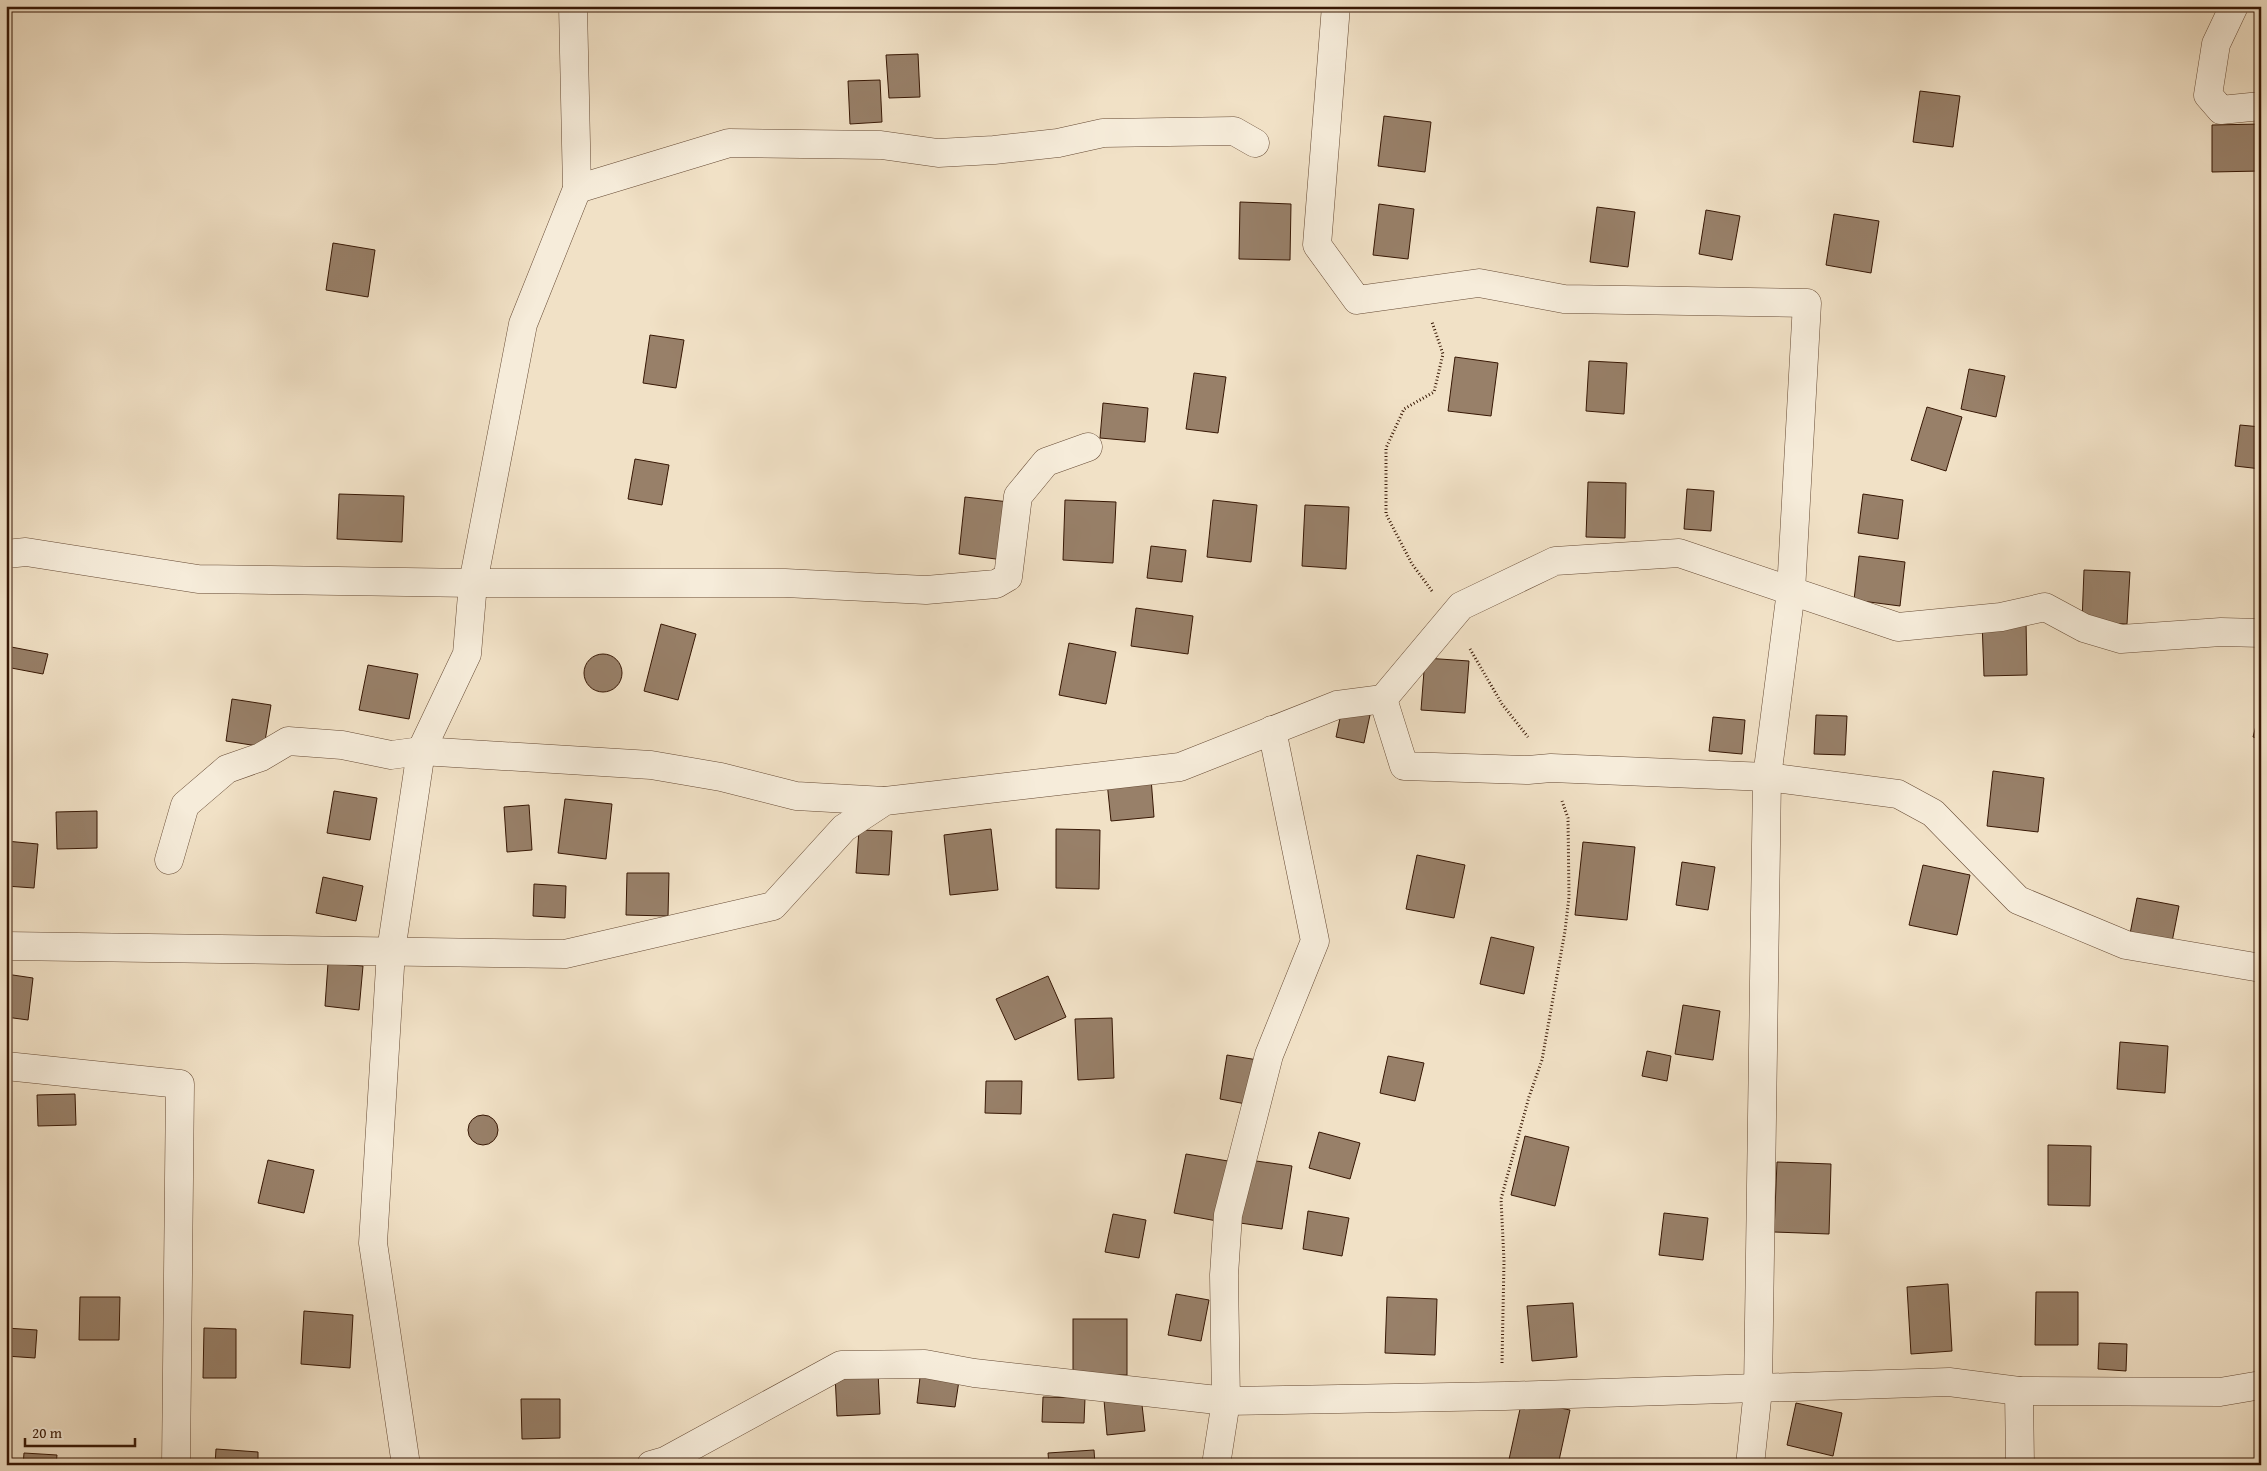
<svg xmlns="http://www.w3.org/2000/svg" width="2267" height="1471" viewBox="0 0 2267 1471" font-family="'Gentium Book Plus',serif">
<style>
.building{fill:#988069;stroke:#371704}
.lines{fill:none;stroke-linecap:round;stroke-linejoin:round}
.street-casing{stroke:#664a34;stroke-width:29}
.path{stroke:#371704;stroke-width:3;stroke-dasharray:1 2.5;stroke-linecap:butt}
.street{stroke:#f6ecda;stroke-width:28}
</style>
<rect width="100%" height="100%" fill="#f1e1c6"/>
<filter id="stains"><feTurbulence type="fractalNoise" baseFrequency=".004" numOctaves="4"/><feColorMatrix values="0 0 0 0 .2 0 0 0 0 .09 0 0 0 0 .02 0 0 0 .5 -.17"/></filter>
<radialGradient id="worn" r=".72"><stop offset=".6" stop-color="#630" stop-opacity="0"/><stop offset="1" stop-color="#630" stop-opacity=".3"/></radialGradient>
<!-- building -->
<g class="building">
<polygon points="918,54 920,97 889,98 886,55"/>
<polygon points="880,80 882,122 850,124 848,81"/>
<polygon points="1920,91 1960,96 1953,147 1913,142"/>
<polygon points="1384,116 1431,122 1425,172 1378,166"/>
<polygon points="2261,124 2261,171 2212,172 2212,125"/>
<polygon points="1240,202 1291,204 1290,260 1239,259"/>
<polygon points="1379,204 1414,209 1408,259 1373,255"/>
<polygon points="1597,207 1635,212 1628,267 1590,262"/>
<polygon points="1706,210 1740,216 1732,260 1699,254"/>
<polygon points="1834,214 1879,221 1871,273 1826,265"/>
<polygon points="333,243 375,250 368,297 326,290"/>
<polygon points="2260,262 2261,262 2261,312 2256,312"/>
<polygon points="650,335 684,340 676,388 643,383"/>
<polygon points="1455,357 1498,363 1491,416 1448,411"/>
<polygon points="1589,361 1627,363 1624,414 1586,411"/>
<polygon points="1969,369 2005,376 1996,417 1961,409"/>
<polygon points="1194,373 1226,377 1218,433 1186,429"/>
<polygon points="1103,403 1148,408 1145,442 1100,438"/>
<polygon points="1927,407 1962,417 1946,471 1911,460"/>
<polygon points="2240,425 2261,427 2261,469 2235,466"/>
<polygon points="635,459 669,465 662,505 628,499"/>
<polygon points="1588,482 1626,483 1625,538 1586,537"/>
<polygon points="1687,489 1714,491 1711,531 1684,529"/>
<polygon points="339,494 404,496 402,542 337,539"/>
<polygon points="1863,494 1903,500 1898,539 1858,533"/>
<polygon points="965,497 1009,502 1003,560 959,554"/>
<polygon points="1065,500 1116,502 1113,563 1063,560"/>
<polygon points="1213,500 1257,505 1251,562 1207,557"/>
<polygon points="1305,505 1349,507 1346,569 1302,566"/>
<polygon points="1151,546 1186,550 1182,582 1147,578"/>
<polygon points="1859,556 1905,562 1900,606 1854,600"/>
<polygon points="2084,570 2130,572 2127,624 2082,622"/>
<polygon points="1136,608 1193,616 1188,654 1131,646"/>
<polygon points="1982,621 2026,621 2027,675 1984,676"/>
<polygon points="661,624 696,634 678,700 644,691"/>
<polygon points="1069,643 1116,652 1106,704 1059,695"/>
<polygon points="6,646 48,654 43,674 6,667"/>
<circle cx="603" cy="673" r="19"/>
<polygon points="1425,658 1469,661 1465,713 1421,710"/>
<polygon points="368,665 418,674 409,719 359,710"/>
<polygon points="232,699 271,705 264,747 226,741"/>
<polygon points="2261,707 2261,739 2253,737"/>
<polygon points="1342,709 1370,715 1364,743 1336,737"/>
<polygon points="1816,715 1847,716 1845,755 1814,754"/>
<polygon points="1713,717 1745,720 1742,754 1709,751"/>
<polygon points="1993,771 2044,778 2038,832 1987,826"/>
<polygon points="1151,778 1154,817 1111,821 1107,782"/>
<polygon points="334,791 377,798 370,840 327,833"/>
<polygon points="565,799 612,804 606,859 558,853"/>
<polygon points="529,805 532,850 507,852 504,807"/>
<polygon points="97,811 97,848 57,849 56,812"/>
<polygon points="991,829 998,890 950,895 944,835"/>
<polygon points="1056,829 1100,830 1099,889 1056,888"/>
<polygon points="859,830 892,831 889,875 856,873"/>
<polygon points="6,841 38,844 34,888 6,886"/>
<polygon points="1583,842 1635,847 1627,920 1575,915"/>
<polygon points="1417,855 1465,865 1454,918 1406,909"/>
<polygon points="1682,862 1715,867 1708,910 1676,905"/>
<polygon points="1923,865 1970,875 1957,935 1909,925"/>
<polygon points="627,873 669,873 668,916 626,915"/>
<polygon points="323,877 363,886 356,921 316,913"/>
<polygon points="534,884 566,886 565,918 533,916"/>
<polygon points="2137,898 2179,906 2171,947 2129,939"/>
<polygon points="1491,937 1534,947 1524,994 1480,984"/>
<polygon points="328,963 363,966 359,1010 325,1006"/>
<polygon points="6,974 33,978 28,1020 6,1017"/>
<polygon points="1048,976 1066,1017 1015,1040 996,999"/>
<polygon points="1683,1005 1720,1011 1713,1060 1675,1054"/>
<polygon points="1112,1018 1114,1078 1078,1080 1075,1019"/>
<polygon points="2120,1042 2168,1046 2165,1093 2117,1089"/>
<polygon points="1647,1051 1671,1056 1667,1081 1642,1076"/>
<polygon points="1227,1055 1258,1060 1251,1105 1220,1099"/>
<polygon points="1388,1056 1424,1063 1415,1101 1380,1093"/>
<polygon points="986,1081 1022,1081 1021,1114 985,1113"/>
<polygon points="75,1094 76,1125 38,1126 37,1095"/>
<circle cx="483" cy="1130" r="15"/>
<polygon points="1319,1132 1360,1143 1350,1179 1309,1168"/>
<polygon points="1525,1136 1569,1147 1555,1206 1511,1195"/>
<polygon points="2048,1145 2091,1146 2090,1206 2048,1205"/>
<polygon points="1186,1154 1228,1161 1217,1221 1174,1213"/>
<polygon points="268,1160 314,1170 304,1213 258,1203"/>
<polygon points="1249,1160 1292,1166 1282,1229 1240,1223"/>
<polygon points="1777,1162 1831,1164 1829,1234 1774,1232"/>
<polygon points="1308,1211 1349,1218 1342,1256 1303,1249"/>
<polygon points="1664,1213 1708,1218 1703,1260 1659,1255"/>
<polygon points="1113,1214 1146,1220 1139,1258 1105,1252"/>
<polygon points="1948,1284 1952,1351 1911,1354 1907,1287"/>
<polygon points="2036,1292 2078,1292 2078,1345 2035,1345"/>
<polygon points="1176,1294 1209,1300 1201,1341 1168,1335"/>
<polygon points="80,1297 120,1297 119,1340 79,1340"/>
<polygon points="1387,1297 1437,1299 1435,1355 1385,1353"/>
<polygon points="1573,1303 1577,1357 1532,1361 1527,1306"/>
<polygon points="304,1311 353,1315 350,1368 301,1364"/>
<rect x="1073" y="1319" width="54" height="56"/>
<polygon points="6,1328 37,1330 35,1358 6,1356"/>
<polygon points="204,1328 236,1329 236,1378 203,1378"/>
<polygon points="2099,1343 2127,1344 2126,1371 2098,1369"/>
<polygon points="921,1369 960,1374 955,1407 917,1403"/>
<polygon points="878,1372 880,1414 837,1416 835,1374"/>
<polygon points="1141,1396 1145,1431 1107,1435 1104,1400"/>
<polygon points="1043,1397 1085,1398 1084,1423 1042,1422"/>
<polygon points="521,1399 560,1399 560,1438 522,1439"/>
<polygon points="1522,1400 1570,1410 1558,1465 1508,1464"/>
<polygon points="1796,1403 1842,1413 1833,1456 1787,1445"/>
<polygon points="216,1449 258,1452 258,1465 215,1465"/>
<polygon points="1094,1450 1095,1465 1049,1465 1048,1453"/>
<polygon points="24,1453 57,1455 56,1465 23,1465"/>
</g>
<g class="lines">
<defs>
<g id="street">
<polyline points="1336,6 1317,245 1357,300 1479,283 1564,299 1807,303 1791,591 1767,777 1758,1390 1750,1465"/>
<polyline points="2234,6 2216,44 2208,95 2221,110 2261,106"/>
<polyline points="577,189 729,143 881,145 938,153 994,150 1058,143 1103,133 1234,131 1255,143"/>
<polyline points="6,554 26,552 198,579 473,583 785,583 926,590 996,584 1008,577 1018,496 1046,462 1088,447"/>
<polyline points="1383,699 1404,766 1528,770 1551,768 1767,777 1898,794 1933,813 2018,900 2126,945 2261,968"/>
<polyline points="169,860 185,805 227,769 261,757 288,741 342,745 391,755 421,751 651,765 721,777 796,796 885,801"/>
<polyline points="6,946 565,954 773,906 844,828 885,801 1180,767 1337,705 1383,699 1461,606 1555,561 1679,553 1898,627 2001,617 2045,607 2084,628 2121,639 2221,632 2261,633"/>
<polyline points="6,1066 180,1084 176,1465"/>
<polyline points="2019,1391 2020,1465"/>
<polyline points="406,1465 373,1243 391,951 421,751 467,654 473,583 523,324 577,189 573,6"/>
<polyline points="651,1465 665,1461 841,1365 925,1364 974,1373 1226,1401 1505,1396 1949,1382 2019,1391 2220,1392 2261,1385"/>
<polyline points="1216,1465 1226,1401 1224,1275 1228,1215 1269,1055 1315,941 1272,730"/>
</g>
</defs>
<!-- street casing -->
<use href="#street" class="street-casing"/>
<!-- path -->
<g class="path">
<polyline points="1432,591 1412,564 1386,514 1386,448 1404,409 1434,392 1443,354 1432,322"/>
<polyline points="1470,649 1502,704 1528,737"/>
<polyline points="1502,1363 1504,1261 1501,1199 1529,1097 1542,1060 1565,931 1569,897 1568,818 1562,801"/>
</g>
<!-- street -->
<use href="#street" class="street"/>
</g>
<!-- margin -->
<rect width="2267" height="1471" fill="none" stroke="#f1e1c6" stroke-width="25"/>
<rect x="8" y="8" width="2252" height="1456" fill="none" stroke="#371704" stroke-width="2.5"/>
<rect x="12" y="12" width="2242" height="1446" fill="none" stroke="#371704"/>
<!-- scale -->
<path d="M25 1438v8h110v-8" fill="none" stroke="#371704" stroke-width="2.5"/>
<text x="32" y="1438" font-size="15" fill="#371704" stroke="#f6ecda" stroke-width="4" paint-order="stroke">20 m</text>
<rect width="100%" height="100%" filter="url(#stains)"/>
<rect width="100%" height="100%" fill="url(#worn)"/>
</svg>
